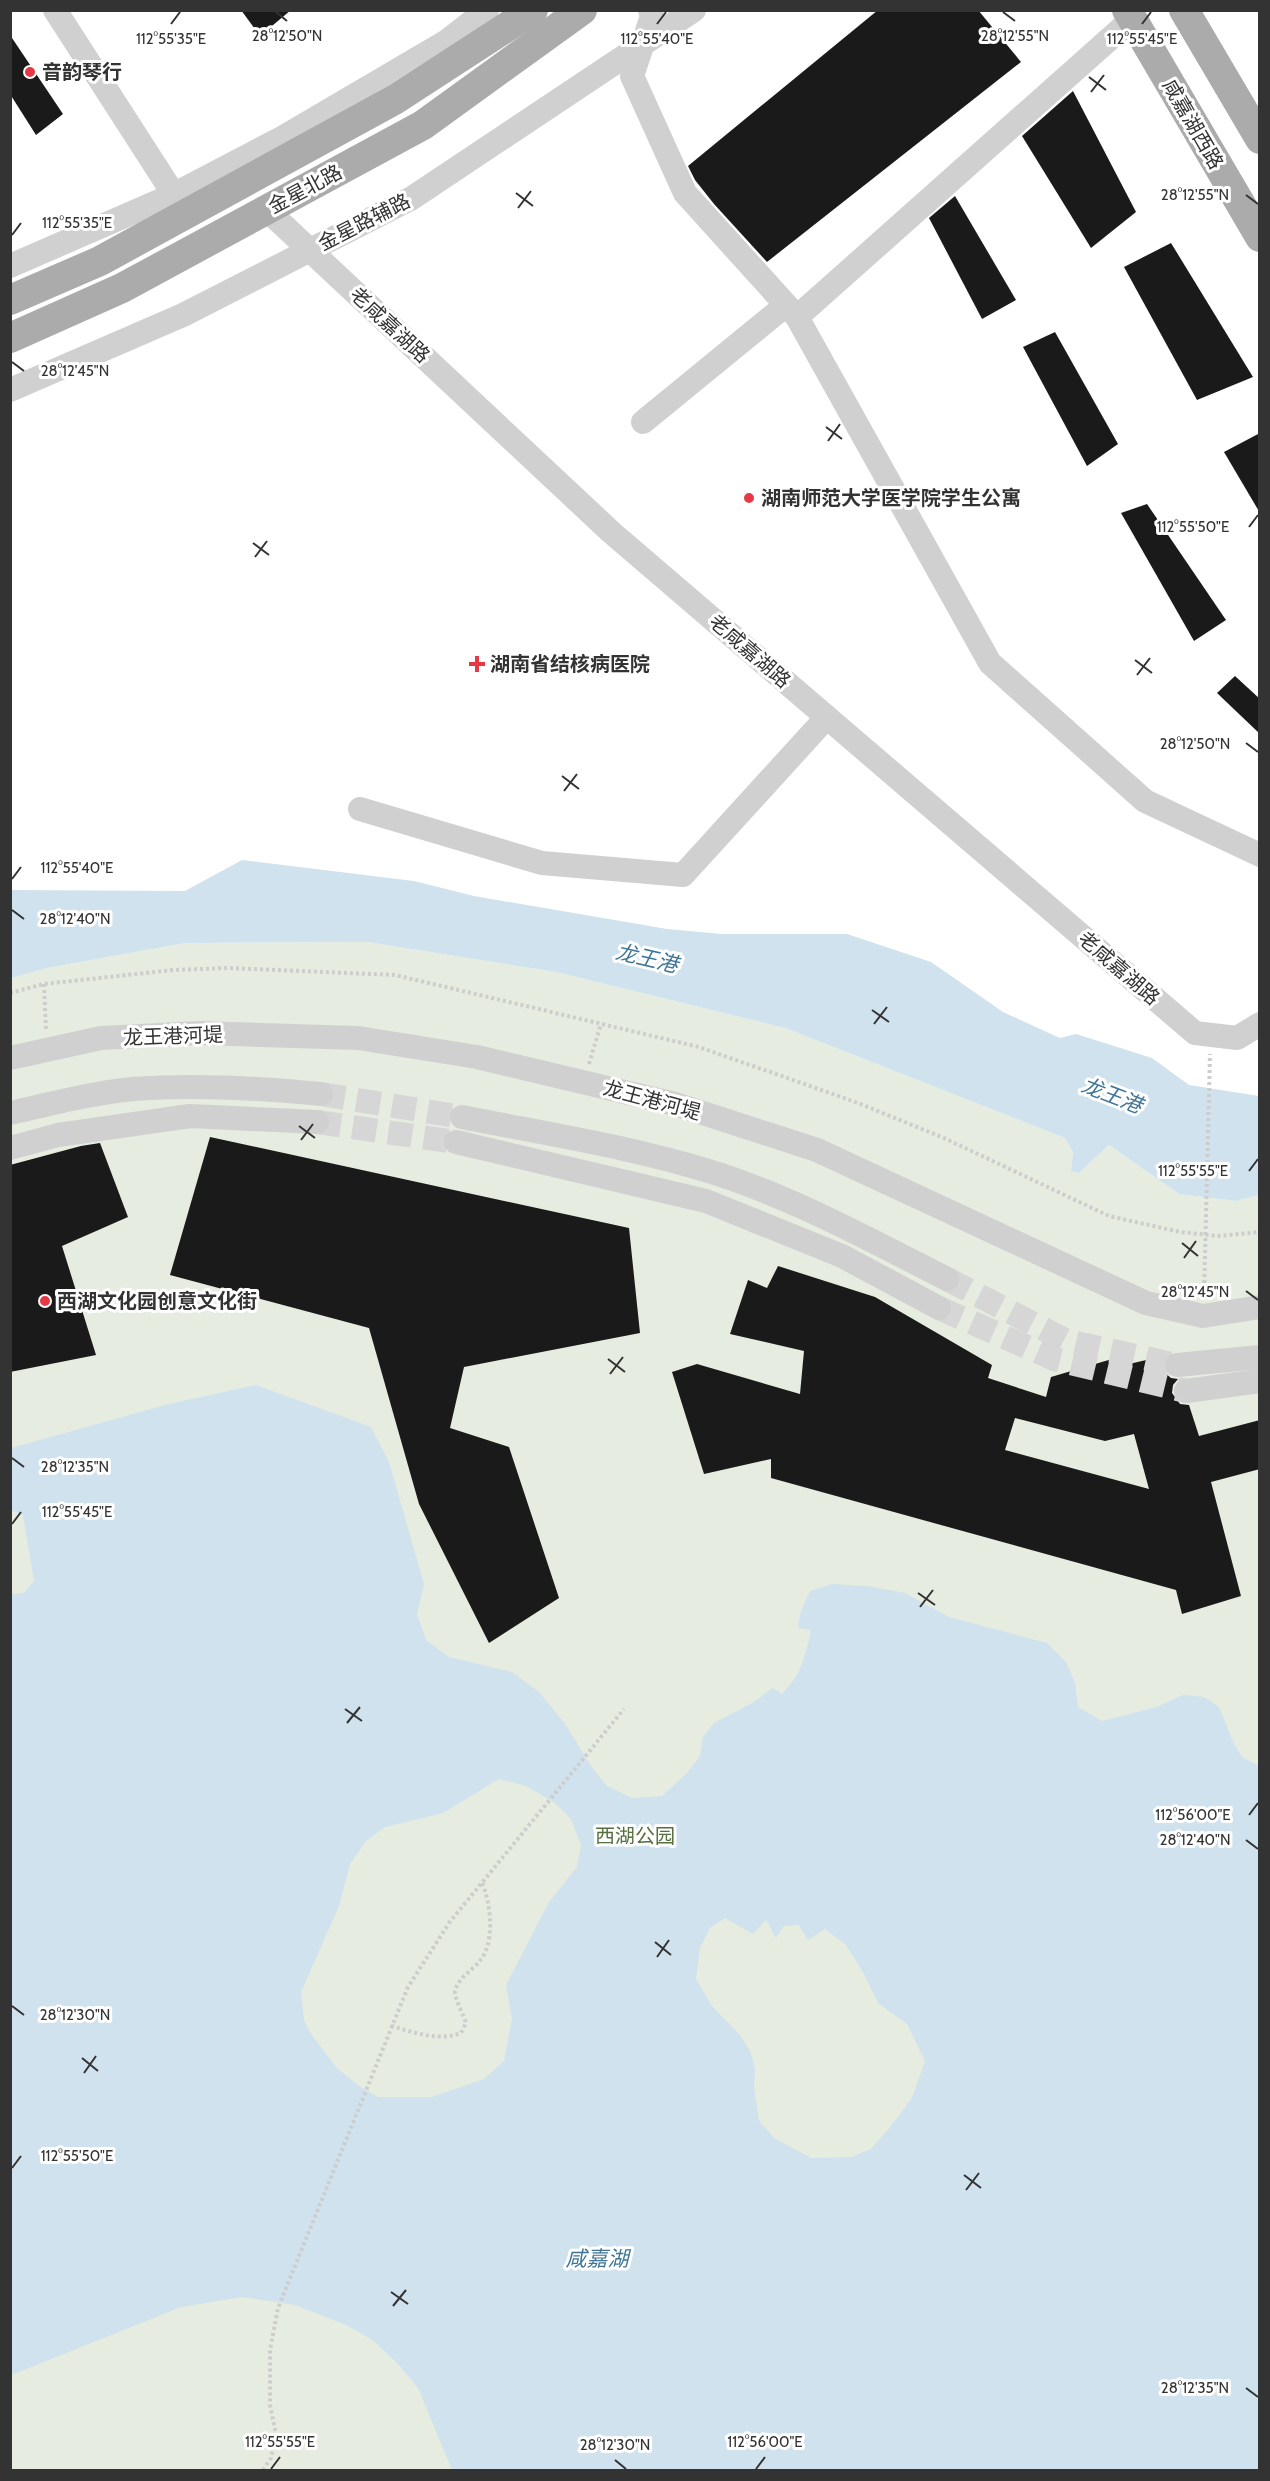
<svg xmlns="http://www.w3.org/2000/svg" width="1270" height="2481" viewBox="0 0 1270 2481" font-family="Cabin,'Noto Sans SC',sans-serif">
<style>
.green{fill:#e6ecdf}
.water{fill:#cfe2ee;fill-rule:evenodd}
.building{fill:#1a1a1a;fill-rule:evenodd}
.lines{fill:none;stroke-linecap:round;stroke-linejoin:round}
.minor-tunnel{stroke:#d6d6d6;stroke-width:24;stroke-dasharray:24 12;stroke-linecap:butt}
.path{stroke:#cdcdcd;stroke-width:4;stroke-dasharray:3 3;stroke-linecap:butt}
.minor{stroke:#d0d0d0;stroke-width:24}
.major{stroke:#ababab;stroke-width:30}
.ticks{fill:none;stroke:#333;stroke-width:2}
.poi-dot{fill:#e63946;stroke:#fff;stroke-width:2}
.labels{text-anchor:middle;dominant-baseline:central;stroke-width:6;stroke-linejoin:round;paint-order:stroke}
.poi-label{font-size:20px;font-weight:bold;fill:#333;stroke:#fff;text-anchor:start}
.street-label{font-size:20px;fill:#333;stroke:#fff}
.park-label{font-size:20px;fill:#56703f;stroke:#fff}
.water-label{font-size:21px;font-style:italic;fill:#3f7597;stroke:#fff}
.ticks-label{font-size:15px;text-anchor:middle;fill:#333;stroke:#fff;stroke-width:6;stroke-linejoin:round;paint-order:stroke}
</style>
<rect width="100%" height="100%" fill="#fff"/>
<!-- green -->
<polygon class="green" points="367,942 556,972 785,1028 1065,1138 1073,1152 1071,1171 1079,1173 1109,1145 1179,1194 1236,1201 1259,1195 1259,2470 11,2470 11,978 47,968 186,943"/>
<!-- water -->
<g class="water">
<polygon points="242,860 414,881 474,896 667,929 722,934 847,934 931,962 1003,1012 1060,1038 1076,1034 1152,1058 1189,1085 1259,1096 1259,1195 1236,1201 1179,1194 1109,1145 1079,1173 1071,1171 1073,1152 1065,1138 785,1028 556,972 367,942 186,943 47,968 11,978 11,890 185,891"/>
<path d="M 256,1385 L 371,1427 L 389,1462 L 424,1584 L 417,1614 L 426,1640 L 449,1657 L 512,1672 L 539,1692 L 566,1725 L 591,1766 L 607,1786 L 632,1798 L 662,1796 L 686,1774 L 700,1756 L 703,1737 L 714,1723 L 754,1702 L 773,1688 L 782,1694 C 802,1673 805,1658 811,1630 L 798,1628 L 801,1611 L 810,1591 L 832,1584 L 868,1586 L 905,1593 L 949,1617 L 1047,1643 L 1066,1662 L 1075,1683 L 1078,1707 L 1102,1721 L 1157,1707 L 1183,1695 L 1204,1697 L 1219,1707 L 1234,1744 L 1242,1757 L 1259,1766 L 1259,2470 L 452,2470 L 418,2388 L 399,2365 L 374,2341 L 346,2325 L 295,2305 L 242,2297 L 181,2307 L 11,2375 L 10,1594 L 24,1593 L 34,1581 L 23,1515 L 11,1510 L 11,1448 L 169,1404 ZM 499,1779 L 526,1786 L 555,1803 L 571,1819 L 581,1845 L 577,1867 L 549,1902 L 506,1985 L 512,2019 L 504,2061 L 484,2079 L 432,2097 L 378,2097 L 359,2086 L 336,2067 L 311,2034 L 304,2020 L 301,1992 L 339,1906 L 350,1864 L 366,1841 L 385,1827 L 443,1813 ZM 725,1918 L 753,1934 L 766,1920 L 776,1938 L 784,1926 L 799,1925 L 808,1940 L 825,1929 L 846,1945 L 864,1974 L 878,2003 L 907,2024 L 925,2061 L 912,2098 L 891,2126 L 871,2149 L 851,2157 L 811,2158 L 774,2138 L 759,2121 L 754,2088 L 755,2068 L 750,2051 L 740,2035 L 712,2006 L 696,1979 L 700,1948 L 710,1928 Z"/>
</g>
<!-- building -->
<g class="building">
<polygon points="241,10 291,10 260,36"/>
<polygon points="878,10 978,10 1021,62 767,262 714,204 695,180 688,166"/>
<polygon points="10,35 63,114 36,135 10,94"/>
<polygon points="1073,91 1136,212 1091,248 1022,136"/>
<polygon points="955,196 1016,300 982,319 929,218"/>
<polygon points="1171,243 1253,377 1197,400 1124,267"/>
<polygon points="1055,332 1118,444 1087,466 1023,347"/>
<polygon points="1260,433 1260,513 1224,452"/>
<polygon points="1147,504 1226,620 1194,641 1121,513"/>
<polygon points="1235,676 1260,699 1260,734 1217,693"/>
<polygon points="210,1137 629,1228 640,1333 464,1367 450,1428 509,1447 559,1598 489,1643 419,1504 369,1328 170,1275"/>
<polygon points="100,1143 128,1217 62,1246 96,1355 10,1372 10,1165 81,1146"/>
<path d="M 778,1266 L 875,1297 L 992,1365 L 988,1378 L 1046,1397 L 1051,1377 L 1112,1359 L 1116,1367 L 1168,1355 L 1163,1366 L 1165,1373 L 1171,1378 L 1178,1379 L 1173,1385 L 1172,1393 L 1180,1404 L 1189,1405 L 1199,1436 L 1260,1420 L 1260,1469 L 1211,1482 L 1241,1596 L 1182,1614 L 1176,1590 L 771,1478 L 771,1459 L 704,1474 L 672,1372 L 697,1364 L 800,1394 L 804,1351 L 730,1334 L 748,1280 L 767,1288 ZM 1015,1418 L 1105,1441 L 1134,1434 L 1149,1489 L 1005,1450 Z"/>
</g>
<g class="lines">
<!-- minor-tunnel -->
<g class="minor-tunnel">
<polyline points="321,1094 462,1117"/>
<polyline points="317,1122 456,1142"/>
<polyline points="947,1279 1067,1341 1177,1365"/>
<polyline points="939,1308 1054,1359 1186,1391"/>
</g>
<!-- path -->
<g class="path">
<polyline points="44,984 46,1031"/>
<polyline points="10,993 44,984 173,970 228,968 395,975 699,1047 858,1103 944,1138 1109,1216 1180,1232 1218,1236 1260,1232"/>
<polyline points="589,1064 601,1024"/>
<polyline points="1204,1295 1210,1054"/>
<path d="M 391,2026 C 414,2032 438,2042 461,2033 L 466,2023 C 464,2016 455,1999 455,1993 C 456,1980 470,1972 478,1963 C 496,1944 491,1905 482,1882"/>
<polyline points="263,2470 271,2458 276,2434 270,2405 270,2350 278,2308 408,1987 449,1923 624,1709"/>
</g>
<!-- minor -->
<g class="minor">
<polyline points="55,10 169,187 180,209"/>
<polyline points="650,10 652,16 632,76 685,193 797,317 990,663 1145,801 1260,855"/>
<polyline points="267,210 611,532 1195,1033 1237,1038 1260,1024"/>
<polyline points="10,266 173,195 280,139 447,41 487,10"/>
<polyline points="797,317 1132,19"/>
<polyline points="10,390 183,315 412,198 694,10"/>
<polyline points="643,422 786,305"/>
<polyline points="360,809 542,863 683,875 827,717"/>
<polyline points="10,1058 101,1038 200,1033 358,1038 477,1057 675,1104 817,1150 1146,1303 1203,1316 1260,1307"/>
<path d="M 10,1113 C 50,1104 92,1093 133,1089 C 196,1084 259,1088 321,1094"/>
<path d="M 462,1117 C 547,1134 632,1147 715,1173 C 796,1199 872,1241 947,1279"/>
<polyline points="456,1142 706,1201 842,1256 939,1308"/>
<polyline points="10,1148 58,1135 190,1116 317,1122"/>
<polyline points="1177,1365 1260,1357"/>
<polyline points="1186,1391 1260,1381"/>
</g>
<!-- major -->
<g class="major">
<polyline points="1127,10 1260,237"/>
<polyline points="1184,10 1260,139"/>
<polyline points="10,300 100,261 396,99 533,10"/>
<polyline points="10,338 122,288 423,125 582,10"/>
</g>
</g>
<!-- ticks -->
<path class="ticks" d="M 276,12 L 287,21M 1003,12 L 1015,21M 171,24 L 180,12M 657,24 L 666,12M 1142,24 L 1151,12M 1089,77 L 1106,90M 1091,92 L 1104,75M 516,193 L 533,206M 1246,195 L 1258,204M 518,208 L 531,191M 12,235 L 21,223M 12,362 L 24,371M 826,427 L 842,439M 828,441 L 840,424M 1249,527 L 1258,515M 253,543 L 269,555M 255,557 L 267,541M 1135,660 L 1152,673M 1137,675 L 1150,658M 1246,743 L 1258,752M 562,776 L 579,789M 564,791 L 577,774M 12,879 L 21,867M 12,910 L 24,919M 872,1010 L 889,1022M 874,1024 L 887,1007M 299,1126 L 315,1138M 301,1140 L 313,1124M 1249,1171 L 1258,1159M 1182,1243 L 1198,1256M 1184,1258 L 1196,1241M 1246,1291 L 1258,1300M 608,1359 L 625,1372M 610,1374 L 623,1357M 12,1458 L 24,1467M 12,1524 L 21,1512M 918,1593 L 935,1605M 920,1607 L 933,1590M 345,1709 L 362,1721M 347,1723 L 360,1707M 1249,1815 L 1258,1803M 1246,1840 L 1258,1849M 655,1942 L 671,1955M 657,1957 L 669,1940M 12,2006 L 24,2015M 82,2058 L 98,2071M 84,2073 L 96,2056M 12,2168 L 21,2156M 964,2175 L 981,2188M 966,2190 L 979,2173M 391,2292 L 408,2304M 393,2306 L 406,2290M 1246,2388 L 1258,2397M 615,2460 L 626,2469M 271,2469 L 280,2457M 756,2469 L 765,2457"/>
<!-- markers -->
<g class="poi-dot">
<circle cx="30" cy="72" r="6"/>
<circle cx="749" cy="498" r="6"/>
<path d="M474 655h6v6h6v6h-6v6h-6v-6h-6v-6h6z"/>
<circle cx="45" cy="1301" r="6"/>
</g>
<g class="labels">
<!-- poi labels -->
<g class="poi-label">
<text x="42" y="72">音韵琴行</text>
<text x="761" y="498">湖南师范大学医学院学生公寓</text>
<text x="490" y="664">湖南省结核病医院</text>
<text x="57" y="1301">西湖文化园创意文化街</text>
</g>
<!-- street labels -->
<g class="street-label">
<text transform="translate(1193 124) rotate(60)">咸嘉湖西路</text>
<text transform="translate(305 189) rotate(-28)">金星北路</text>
<text transform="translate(364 222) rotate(-27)">金星路辅路</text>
<text transform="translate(390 325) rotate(43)">老咸嘉湖路</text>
<text transform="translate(750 651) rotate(41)">老咸嘉湖路</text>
<text transform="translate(1119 968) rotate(41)">老咸嘉湖路</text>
<text transform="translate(173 1036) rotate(-2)">龙王港河堤</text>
<text transform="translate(652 1100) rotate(15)">龙王港河堤</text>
</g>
<!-- park labels -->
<g class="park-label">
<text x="635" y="1836">西湖公园</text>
</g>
<!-- water labels -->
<g class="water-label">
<text transform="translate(647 958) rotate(13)">龙王港</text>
<text transform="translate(1112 1095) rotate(21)">龙王港</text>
<text x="597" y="2258">咸嘉湖</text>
</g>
</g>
<g class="ticks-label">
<text x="287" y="41">28°12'50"N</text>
<text x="1015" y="41">28°12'55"N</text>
<text x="171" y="44">112°55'35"E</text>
<text x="657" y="44">112°55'40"E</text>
<text x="1142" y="44">112°55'45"E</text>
<text x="1195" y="200">28°12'55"N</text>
<text x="77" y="228">112°55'35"E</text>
<text x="75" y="376">28°12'45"N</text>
<text x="1193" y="532">112°55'50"E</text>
<text x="1195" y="749">28°12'50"N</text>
<text x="77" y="873">112°55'40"E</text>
<text x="75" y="924">28°12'40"N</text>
<text x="1193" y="1176">112°55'55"E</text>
<text x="1195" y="1297">28°12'45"N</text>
<text x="75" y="1472">28°12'35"N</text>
<text x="77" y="1517">112°55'45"E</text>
<text x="1193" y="1820">112°56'00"E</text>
<text x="1195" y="1845">28°12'40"N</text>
<text x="75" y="2020">28°12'30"N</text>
<text x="77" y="2161">112°55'50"E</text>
<text x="1195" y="2393">28°12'35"N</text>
<text x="280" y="2447">112°55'55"E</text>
<text x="765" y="2447">112°56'00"E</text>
<text x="615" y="2450">28°12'30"N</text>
</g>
<!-- border -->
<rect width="1270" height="2481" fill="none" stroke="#333333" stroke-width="24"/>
</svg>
